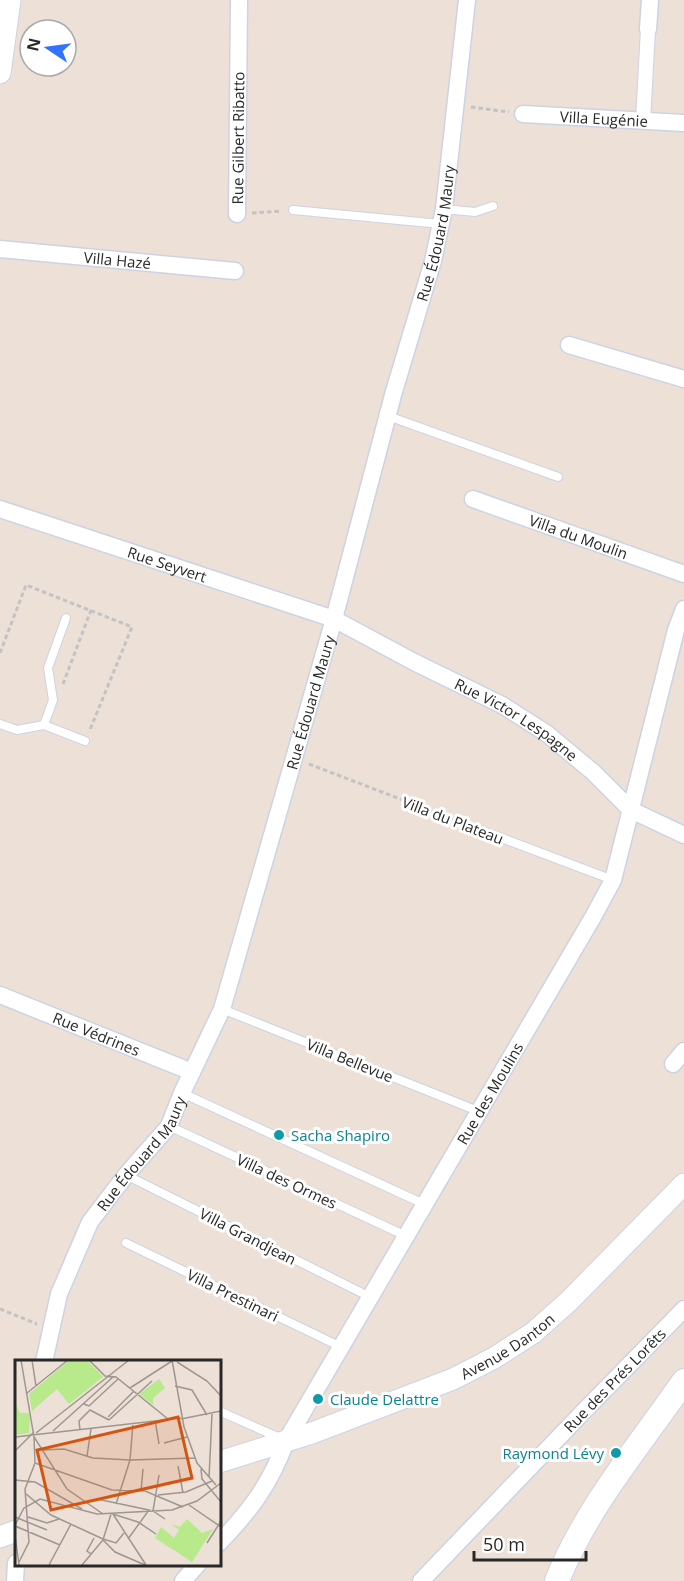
<svg xmlns="http://www.w3.org/2000/svg" width="684" height="1581" viewBox="0 0 684 1581" font-family="'Open Sans',sans-serif">
<style>
.lines{fill:none;stroke-linecap:round;stroke-linejoin:round}
.service-casing{stroke:#ccd3e3;stroke-width:10}
.pedestrian-casing{stroke:#ccd3e3;stroke-width:16}
.minor-casing{stroke:#ccd3e3;stroke-width:19}
.tertiary-casing{stroke:#ccd3e3;stroke-width:23}
.secondary-casing{stroke:#ccd3e3;stroke-width:26}
.path{stroke:#c3c3c3;stroke-width:3;stroke-dasharray:4.5 3;stroke-linecap:butt}
.service{stroke:#fff;stroke-width:8}
.pedestrian{stroke:#fff;stroke-width:14}
.minor{stroke:#fff;stroke-width:16}
.tertiary{stroke:#fff;stroke-width:21}
.secondary{stroke:#fff;stroke-width:24}
.culture-dot{fill:#0f9aa8;stroke:#fff;stroke-width:2}
.labels{text-anchor:middle;dominant-baseline:central;stroke-width:6;stroke-linejoin:round;paint-order:stroke}
.street-label{font-size:15px;fill:#282828;stroke:#fff}
.culture-label{font-size:15px;fill:#0d838f;stroke:#fff;text-anchor:start}
.inset-road{fill:none;stroke:#9e9691;stroke-width:1.5}
.view{fill:#d5540f;fill-opacity:0.15;stroke:#d5540f;stroke-width:3}
.inset-edge{fill:none;stroke:#282828;stroke-width:3}
</style>
<rect width="100%" height="100%" fill="#ece0d7"/>
<g class="lines">
<defs>
<g id="service">
<polyline points="444,209 475,212 493,206"/>
<polyline points="293,210 441,224"/>
<polyline points="388,416 558,477"/>
<polyline points="0,724 17,730 44,725 53,700 48,668 66,618"/>
<polyline points="44,725 85,741"/>
<polyline points="470,826 613,880"/>
<polyline points="222,1009 478,1111"/>
<polyline points="182,1093 424,1204"/>
<polyline points="169,1126 406,1236"/>
<polyline points="126,1175 370,1297"/>
<polyline points="126,1243 341,1347"/>
<polyline points="219,1411 282,1439"/>
</g>
<polyline id="pedestrian" points="643,121 648,29"/>
<g id="minor">
<polyline points="648,29 650,0"/>
<path id="s1" d="M 523,114 L 684,123"/>
<path id="s2" d="M 237,214 L 239,0"/>
<path id="s3" d="M 0,249 L 235,271"/>
<polyline points="569,345 684,379"/>
<path id="s4" d="M 473,499 L 684,574"/>
<path id="s5" d="M 0,509 L 334,619 L 414,662 L 502,705 L 546,733 L 593,772 L 631,810 L 684,835"/>
<path id="s6" d="M 0,995 L 192,1072"/>
<polyline points="673,1064 684,1051"/>
<path id="s7" d="M 44,1362 L 59,1294 L 90,1222 L 126,1175 L 169,1126 L 182,1093 L 222,1009 L 334,619 L 393,395 L 433,261 L 444,209 L 467,0"/>
<path id="s8" d="M 219,1543 C 250,1511 271,1483 286,1441 L 593,917 L 613,880 L 676,630 L 684,609"/>
<polyline points="15,1581 16,1563"/>
<polyline points="183,1581 198,1564"/>
<path id="s9" d="M 421,1581 L 583,1412 L 684,1309"/>
</g>
<g id="tertiary">
<polyline points="0,73 10,0"/>
<path id="s10" d="M 219,1462 L 312,1433 L 453,1379 L 494,1358 L 533,1333 L 569,1301 L 684,1184"/>
<polyline points="0,1537 16,1531"/>
</g>
<path id="secondary" d="M 557,1581 C 586,1508 639,1446 684,1381"/>
</defs>
<!-- service casing -->
<use href="#service" class="service-casing"/>
<!-- pedestrian casing -->
<use href="#pedestrian" class="pedestrian-casing"/>
<!-- minor casing -->
<use href="#minor" class="minor-casing"/>
<!-- tertiary casing -->
<use href="#tertiary" class="tertiary-casing"/>
<!-- secondary casing -->
<use href="#secondary" class="secondary-casing"/>
<!-- path -->
<g class="path">
<polyline points="471,107 509,112"/>
<polyline points="252,213 282,211"/>
<polyline points="0,653 26,585 132,627 89,732"/>
<polyline points="63,684 91,610"/>
<polyline points="309,764 460,822"/>
<polyline points="0,1309 37,1324"/>
</g>
<!-- service -->
<use href="#service" class="service"/>
<!-- pedestrian -->
<use href="#pedestrian" class="pedestrian"/>
<!-- minor -->
<use href="#minor" class="minor"/>
<!-- tertiary -->
<use href="#tertiary" class="tertiary"/>
<!-- secondary -->
<use href="#secondary" class="secondary"/>
</g>
<!-- markers -->
<g class="culture-dot">
<circle cx="279" cy="1135" r="6"/>
<circle cx="318" cy="1399" r="6"/>
<circle cx="616" cy="1453" r="6"/>
</g>
<g class="labels">
<!-- street labels -->
<g class="street-label">
<text stroke="none"><textPath href="#s1" startOffset="81">Villa Eugénie</textPath></text>
<text stroke="none"><textPath href="#s2" startOffset="76">Rue Gilbert Ribatto</textPath></text>
<text stroke="none"><textPath href="#s7" startOffset="1206">Rue Édouard Maury</textPath></text>
<text stroke="none"><textPath href="#s3" startOffset="118">Villa Hazé</textPath></text>
<text stroke="none"><textPath href="#s4" startOffset="112">Villa du Moulin</textPath></text>
<text stroke="none"><textPath href="#s5" startOffset="176">Rue Seyvert</textPath></text>
<text stroke="none"><textPath href="#s7" startOffset="720">Rue Édouard Maury</textPath></text>
<text stroke="none"><textPath href="#s5" startOffset="560">Rue Victor Lespagne</textPath></text>
<text transform="translate(453 820) rotate(21)">Villa du Plateau</text>
<text stroke="none"><textPath href="#s6" startOffset="104">Rue Védrines</textPath></text>
<text transform="translate(350 1060) rotate(22)">Villa Bellevue</text>
<text stroke="none"><textPath href="#s8" startOffset="526">Rue des Moulins</textPath></text>
<text stroke="none"><textPath href="#s7" startOffset="234">Rue Édouard Maury</textPath></text>
<text transform="translate(287 1181) rotate(25)">Villa des Ormes</text>
<text transform="translate(248 1236) rotate(27)">Villa Grandjean</text>
<text transform="translate(233 1295) rotate(26)">Villa Prestinari</text>
<text stroke="none"><textPath href="#s10" startOffset="312">Avenue Danton</textPath></text>
<text stroke="none"><textPath href="#s9" startOffset="279">Rue des Prés Lorêts</textPath></text>
</g>
<!-- culture labels -->
<g class="culture-label">
<text x="291" y="1135">Sacha Shapiro</text>
<text x="330" y="1399">Claude Delattre</text>
<text x="604" y="1453" text-anchor="end">Raymond Lévy</text>
</g>
</g>
<!-- overview -->
<g transform="translate(15 1360)">
<rect width="206" height="206" fill="#ece0d7"/>
<path d="M 55,0 L 72,0 L 88,17 L 54,44 L 42,29 L 17,51 L 14,34 ZM 144,19 L 150,28 L 138,38 L 138,45 L 124,34 ZM 0,43 L 5,53 L 15,53 L 14,73 L 0,75 ZM 172,159 L 187,173 L 198,169 L 177,202 L 140,178 L 146,167 L 159,178 L 164,170 L 156,164 L 165,167 Z" fill="#b8ea8c"/>
<path class="inset-road" d="M 6,0 L 19,77 L 52,129 L 88,154M 17,0 L 21,26M 74,0 L 90,16 L 101,17 L 153,59M 157,0 L 169,67 L 182,103 L 201,125M 162,2 L 192,21 L 206,36M 160,26 L 177,30 L 192,55M 115,28 L 157,1M 12,33 L 53,0M 69,44 L 74,46 L 103,19M 93,57 L 119,31M 166,59 L 206,51M 94,60 L 137,21M 140,60 L 144,84M 65,70 L 64,61 L 75,50 L 94,60M 38,71 L 98,17M 21,73 L 114,0M 0,77 L 166,58M 149,83 L 172,77M 27,90 L 49,89 L 78,98 L 115,100 L 180,98M 0,91 L 18,73M 72,96 L 76,69M 20,103 L 97,130 L 130,131 L 168,147M 163,106 L 168,133M 186,109 L 187,119 L 206,142M 144,115 L 138,151 L 150,159M 194,118 L 197,54M 0,120 L 20,122 L 67,149M 126,131 L 128,109M 10,133 L 36,155 L 88,179M 143,135 L 171,132 L 197,121M 82,139 L 134,150 L 113,179M 101,144 L 115,100 L 118,63M 174,145 L 206,167M 0,157 L 32,170M 13,157 L 32,163 L 44,159M 0,165 L 9,148 L 25,139 L 82,154 L 157,150 L 182,141 L 206,123M 0,166 L 45,185M 0,175 L 4,205M 88,179 L 101,183 L 109,173M 88,180 L 100,192 L 130,205M 192,183 L 206,161M 76,194 L 72,191 L 79,178M 4,202 L 14,182 L 10,129 L 20,103 L 19,77M 34,205 L 56,164M 67,205 L 88,180 L 96,154M 131,205 L 98,154 L 123,162 L 141,174"/>
<path class="view" d="M 163,57 L 177,118 L 36,150 L 22,90 Z"/>
<rect width="206" height="206" class="inset-edge"/>
</g>
<!-- north arrow -->
<g transform="translate(48 48) rotate(283)"><circle r="28" fill="#ffffff" stroke="#a9a9a9" stroke-width="1.5"/>
<path d="M0-4.5L10 22L0 15L-10 22Z" fill="#3172ff"/>
<text y="-9" font-size="16" font-weight="bold" text-anchor="middle" fill="#282828">N</text>
</g>
<!-- scale -->
<path d="M474 1551v9h112v-9" fill="none" stroke="#282828" stroke-width="3"/>
<text x="483" y="1551" font-size="18" fill="#282828" stroke="#ffffff" stroke-width="4.5" paint-order="stroke">50 m</text>
</svg>
